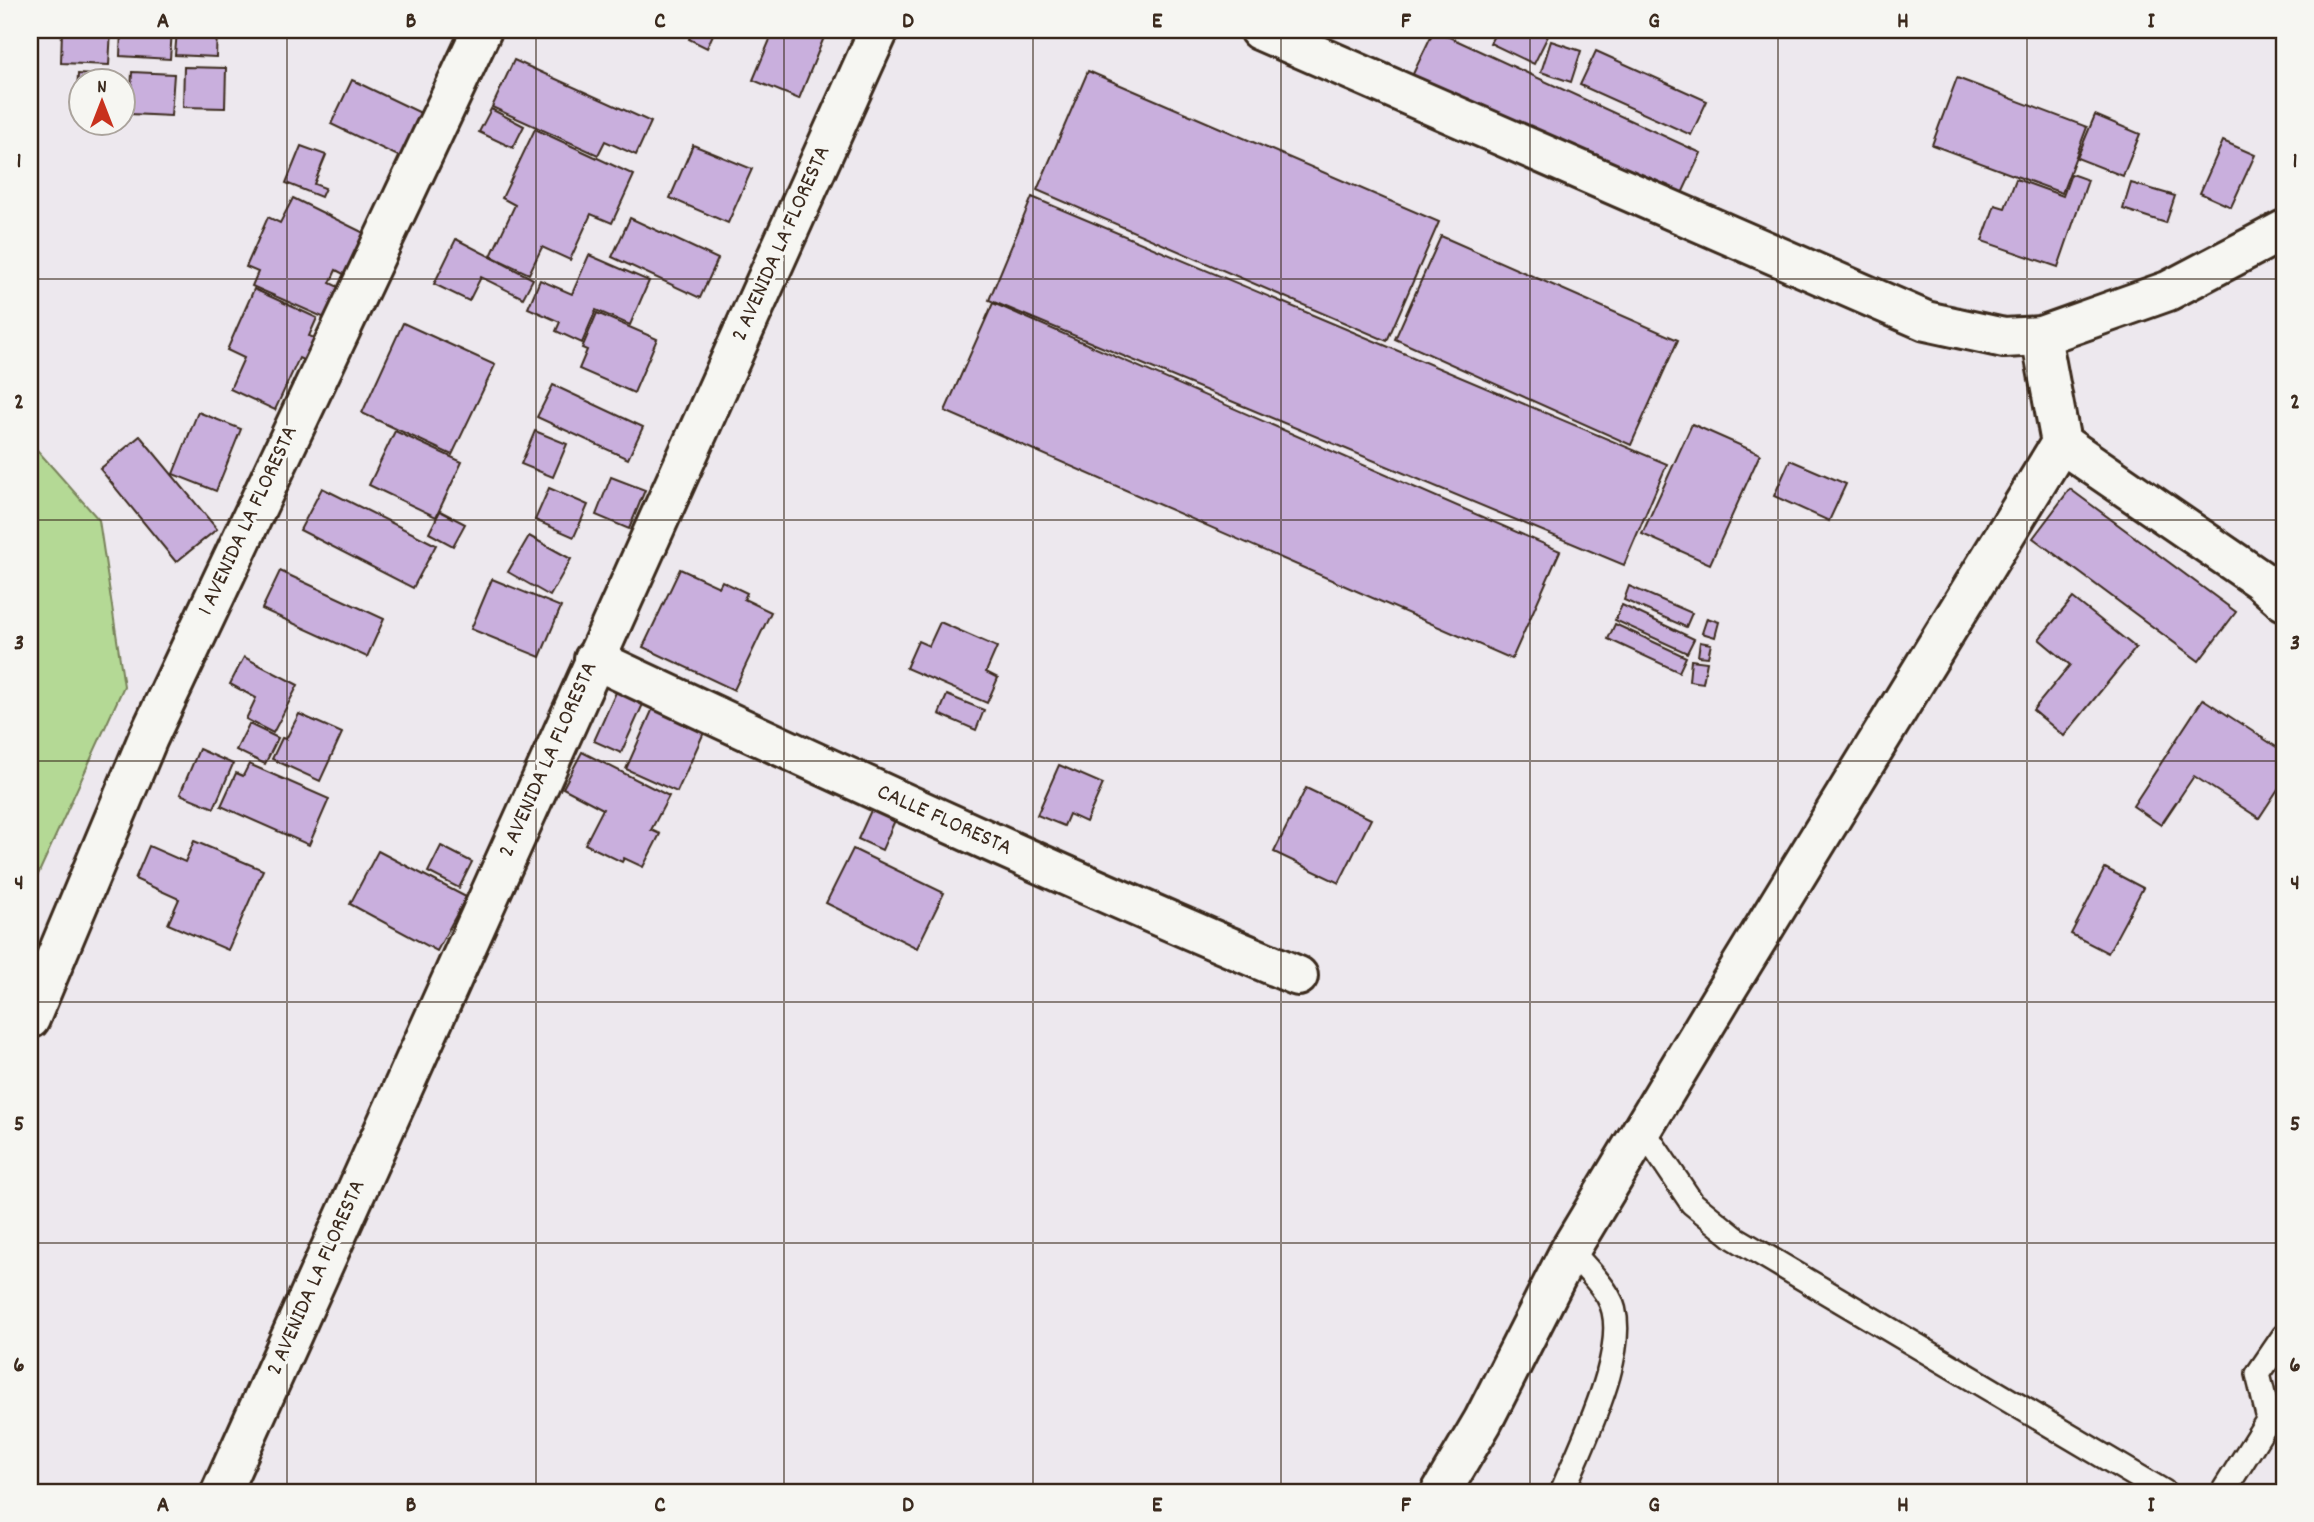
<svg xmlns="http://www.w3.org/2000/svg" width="2314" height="1522" viewBox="0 0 2314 1522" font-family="Dekko,sans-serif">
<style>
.green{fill:#b4d995;stroke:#78825a;stroke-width:2}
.building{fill:#c9afdd;stroke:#3b2a1e;stroke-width:2}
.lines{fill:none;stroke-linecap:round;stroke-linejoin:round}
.lane-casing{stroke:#3b2a1e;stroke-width:28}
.street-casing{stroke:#3b2a1e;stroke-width:44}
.lane{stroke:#f6f6f2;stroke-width:23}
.street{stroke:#f6f6f2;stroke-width:38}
.grid{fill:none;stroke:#3b2a1e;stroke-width:2;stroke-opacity:0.55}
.labels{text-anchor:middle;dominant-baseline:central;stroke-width:7;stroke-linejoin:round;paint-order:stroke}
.street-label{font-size:23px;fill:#3b2a1e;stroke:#f6f6f2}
.neatline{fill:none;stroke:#3b2a1e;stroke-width:2.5}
.grid-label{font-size:23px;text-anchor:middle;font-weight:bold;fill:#3b2a1e}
</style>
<rect width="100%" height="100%" fill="#ede8ee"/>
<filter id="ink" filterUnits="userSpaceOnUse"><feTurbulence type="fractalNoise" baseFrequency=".0143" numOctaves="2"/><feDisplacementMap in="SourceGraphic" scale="14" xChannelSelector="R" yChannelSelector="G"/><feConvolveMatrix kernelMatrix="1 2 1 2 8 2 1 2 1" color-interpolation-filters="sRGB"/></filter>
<g filter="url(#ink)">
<!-- green -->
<polygon class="green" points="30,442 99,520 124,686 30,892"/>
<!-- building -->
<g class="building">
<polygon points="62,30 111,30 109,65 61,63"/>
<polygon points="121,30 172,30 170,59 120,56"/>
<polygon points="177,30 217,30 216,57 175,55"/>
<polygon points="693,30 715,30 707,48 689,39"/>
<polygon points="774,30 827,30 799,99 753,80"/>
<polygon points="1434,30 1701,153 1679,200 1412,76"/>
<polygon points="1497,30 1546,30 1550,32 1534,64 1490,43"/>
<polygon points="1551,41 1581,51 1571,82 1541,72"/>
<polygon points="1596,51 1707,101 1691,135 1580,85"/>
<polygon points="514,60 651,122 636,155 605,141 598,155 492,107"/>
<polygon points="184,67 226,68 225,108 183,107"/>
<polygon points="1088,71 1439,222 1387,341 1037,190"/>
<polygon points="132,72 174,74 171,116 130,114"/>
<polygon points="78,74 120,77 120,80 80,80 80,116 76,115"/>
<polygon points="1957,78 2087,127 2062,193 1932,145"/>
<polygon points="352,80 423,114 402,158 331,124"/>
<polygon points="491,109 524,126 513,148 479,132"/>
<polygon points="2095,115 2140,134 2123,176 2077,158"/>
<polygon points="535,129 634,175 612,223 591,214 570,260 542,247 529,274 491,256 515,205 502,198"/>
<polygon points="2223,141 2255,155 2231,207 2200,193"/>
<polygon points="693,145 752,169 728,223 670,198"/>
<polygon points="301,146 326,155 314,184 325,188 321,197 286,183"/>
<polygon points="2071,174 2088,180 2058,267 1982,241 1995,205 2005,208 2016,179 2063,196"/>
<polygon points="2131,183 2175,196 2166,223 2123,209"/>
<polygon points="1032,197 1667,464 1624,565 989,300"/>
<polygon points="293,198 370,236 349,277 336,270 330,283 347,291 334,322 252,286 258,272 246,267 268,217 280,223"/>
<polygon points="630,218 718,259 700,298 612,257"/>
<polygon points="1441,236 1678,340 1631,445 1395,339"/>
<polygon points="456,239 533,279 523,298 481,277 469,301 434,284"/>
<polygon points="589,255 649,281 630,325 596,310 582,343 556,331 560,322 528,308 540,280 572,294"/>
<polygon points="254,289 317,318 309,336 317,339 307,362 299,358 275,410 230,389 244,358 227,350"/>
<polygon points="993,303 1560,551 1512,659 945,411"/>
<polygon points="597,313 657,339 634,393 579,369 587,350 582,348"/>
<polygon points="403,323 495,365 452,455 362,413"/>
<polygon points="553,385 643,427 628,459 537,417"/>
<polygon points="198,412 241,429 216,491 173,474"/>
<polygon points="1692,424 1760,454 1710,564 1642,534"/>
<polygon points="395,431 462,462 436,517 369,485"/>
<polygon points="535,431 567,444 553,477 521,464"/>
<polygon points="140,436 217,529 176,562 100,469"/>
<polygon points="1790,460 1846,484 1829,521 1774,496"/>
<polygon points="611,477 645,490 629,529 596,515"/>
<polygon points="322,488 436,545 413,588 300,530"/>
<polygon points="549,488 588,505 574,537 535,520"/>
<polygon points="2070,489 2236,612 2199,661 2033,538"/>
<polygon points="440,511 465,524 453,546 429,533"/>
<polygon points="529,536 571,559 550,596 508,572"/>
<polygon points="680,569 719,587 722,581 747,593 744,599 771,612 734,690 643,647"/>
<polygon points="280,571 384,619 367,657 262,609"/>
<polygon points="492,579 561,607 540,657 471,629"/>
<polygon points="1629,586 1692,613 1686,627 1624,600"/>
<polygon points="2073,598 2136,648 2064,736 2033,710 2070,665 2039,639"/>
<polygon points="1622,605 1694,639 1687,653 1615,620"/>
<polygon points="1707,618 1719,622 1715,637 1702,633"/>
<polygon points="940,622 997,647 986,672 998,678 987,703 906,668 918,641 929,646"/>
<polygon points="1615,624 1686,657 1679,672 1608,639"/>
<polygon points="1700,642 1711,644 1708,657 1698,656"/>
<polygon points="244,657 298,685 273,733 246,719 256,698 230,684"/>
<polygon points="1691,660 1707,662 1703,683 1689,681"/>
<polygon points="617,690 644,702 621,753 594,741"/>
<polygon points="947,695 984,710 976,730 939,714"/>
<polygon points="2203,699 2284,752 2284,780 2259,818 2194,776 2161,825 2133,806"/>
<polygon points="654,706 706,728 677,792 626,769"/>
<polygon points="299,714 342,733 320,781 272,759 282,738 286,739"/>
<polygon points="249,724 278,738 265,764 236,750"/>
<polygon points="199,749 233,764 214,808 180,794"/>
<polygon points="582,752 669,796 651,830 660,834 643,867 624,858 622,862 585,844 603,809 563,788"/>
<polygon points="249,764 329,799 309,845 221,806 236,773 243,776"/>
<polygon points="1059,765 1103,784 1086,822 1069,814 1064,826 1037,815"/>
<polygon points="1306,788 1371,819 1339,883 1274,852"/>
<polygon points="872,808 896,818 882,850 858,839"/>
<polygon points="194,841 263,870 228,950 168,924 179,899 135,879 149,846 185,862"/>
<polygon points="441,846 472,862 459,888 428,872"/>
<polygon points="853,849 944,893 917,948 826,903"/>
<polygon points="378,851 466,897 437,951 350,904"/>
<polygon points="2105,868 2143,888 2108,953 2071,934"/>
</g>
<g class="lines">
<defs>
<g id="lane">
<polyline points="1642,1129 1692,1203 1735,1238 2164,1492"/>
<polyline points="2269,1419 2258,1374 2284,1336"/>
<path d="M 1562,1492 C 1580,1447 1636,1341 1608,1296 C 1598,1279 1582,1264 1570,1250"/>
<polyline points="2223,1492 2269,1419 2284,1410"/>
</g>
<g id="street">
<polyline points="1259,30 1926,321 2004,338 2041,336 2168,291 2284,230"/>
<polyline points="2061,443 2259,579 2284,601"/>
<path d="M 594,659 C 827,769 1061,876 1298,976"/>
<polyline points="30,1019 148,738 482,30"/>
<polyline points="221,1492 879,30"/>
<polyline points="1441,1492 1483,1421 1570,1250 1726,990 2061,443 2041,336"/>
</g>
</defs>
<!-- lane casing -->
<use href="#lane" class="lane-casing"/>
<!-- street casing -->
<use href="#street" class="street-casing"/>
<!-- lane -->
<use href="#lane" class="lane"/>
<!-- street -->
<use href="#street" class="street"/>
</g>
</g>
<!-- grid -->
<path class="grid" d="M 287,30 L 287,1492M 536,30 L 536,1492M 784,30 L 784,1492M 1033,30 L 1033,1492M 1281,30 L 1281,1492M 1530,30 L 1530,1492M 1778,30 L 1778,1492M 2027,30 L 2027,1492M 30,279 L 2284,279M 30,520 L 2284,520M 30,761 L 2284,761M 30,1002 L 2284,1002M 30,1243 L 2284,1243"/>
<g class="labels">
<!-- street labels -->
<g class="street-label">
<text transform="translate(782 244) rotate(-66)">2 AVENIDA LA FLORESTA</text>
<text transform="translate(249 521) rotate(-65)">1 AVENIDA LA FLORESTA</text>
<text transform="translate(549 760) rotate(-66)">2 AVENIDA LA FLORESTA</text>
<text transform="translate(944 821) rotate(24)">CALLE FLORESTA</text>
<text transform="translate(317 1278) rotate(-66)">2 AVENIDA LA FLORESTA</text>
</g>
</g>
<!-- margin -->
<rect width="2314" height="1522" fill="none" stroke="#f6f6f2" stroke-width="77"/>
<!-- north arrow -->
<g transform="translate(102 102)"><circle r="33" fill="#f6f6f2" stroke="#aba49d" stroke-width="2"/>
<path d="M0-5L12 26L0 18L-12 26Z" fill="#c8321e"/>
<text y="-10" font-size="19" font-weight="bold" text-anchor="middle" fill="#3b2a1e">N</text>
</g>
<rect x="38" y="38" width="2238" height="1446" class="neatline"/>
<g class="grid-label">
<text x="163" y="27">A</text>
<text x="411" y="27">B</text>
<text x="660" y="27">C</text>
<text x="908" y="27">D</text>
<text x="1157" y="27">E</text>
<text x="1406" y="27">F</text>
<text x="1654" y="27">G</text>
<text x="1903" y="27">H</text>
<text x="2151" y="27">I</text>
<text x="19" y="167">1</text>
<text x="2295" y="167">1</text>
<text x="19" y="408">2</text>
<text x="2295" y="408">2</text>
<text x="19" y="649">3</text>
<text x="2295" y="649">3</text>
<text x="19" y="889">4</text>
<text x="2295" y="889">4</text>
<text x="19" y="1130">5</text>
<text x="2295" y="1130">5</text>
<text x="19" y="1371">6</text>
<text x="2295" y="1371">6</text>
<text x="163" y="1511">A</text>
<text x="411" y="1511">B</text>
<text x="660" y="1511">C</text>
<text x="908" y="1511">D</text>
<text x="1157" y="1511">E</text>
<text x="1406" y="1511">F</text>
<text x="1654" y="1511">G</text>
<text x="1903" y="1511">H</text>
<text x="2151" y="1511">I</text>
</g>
</svg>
